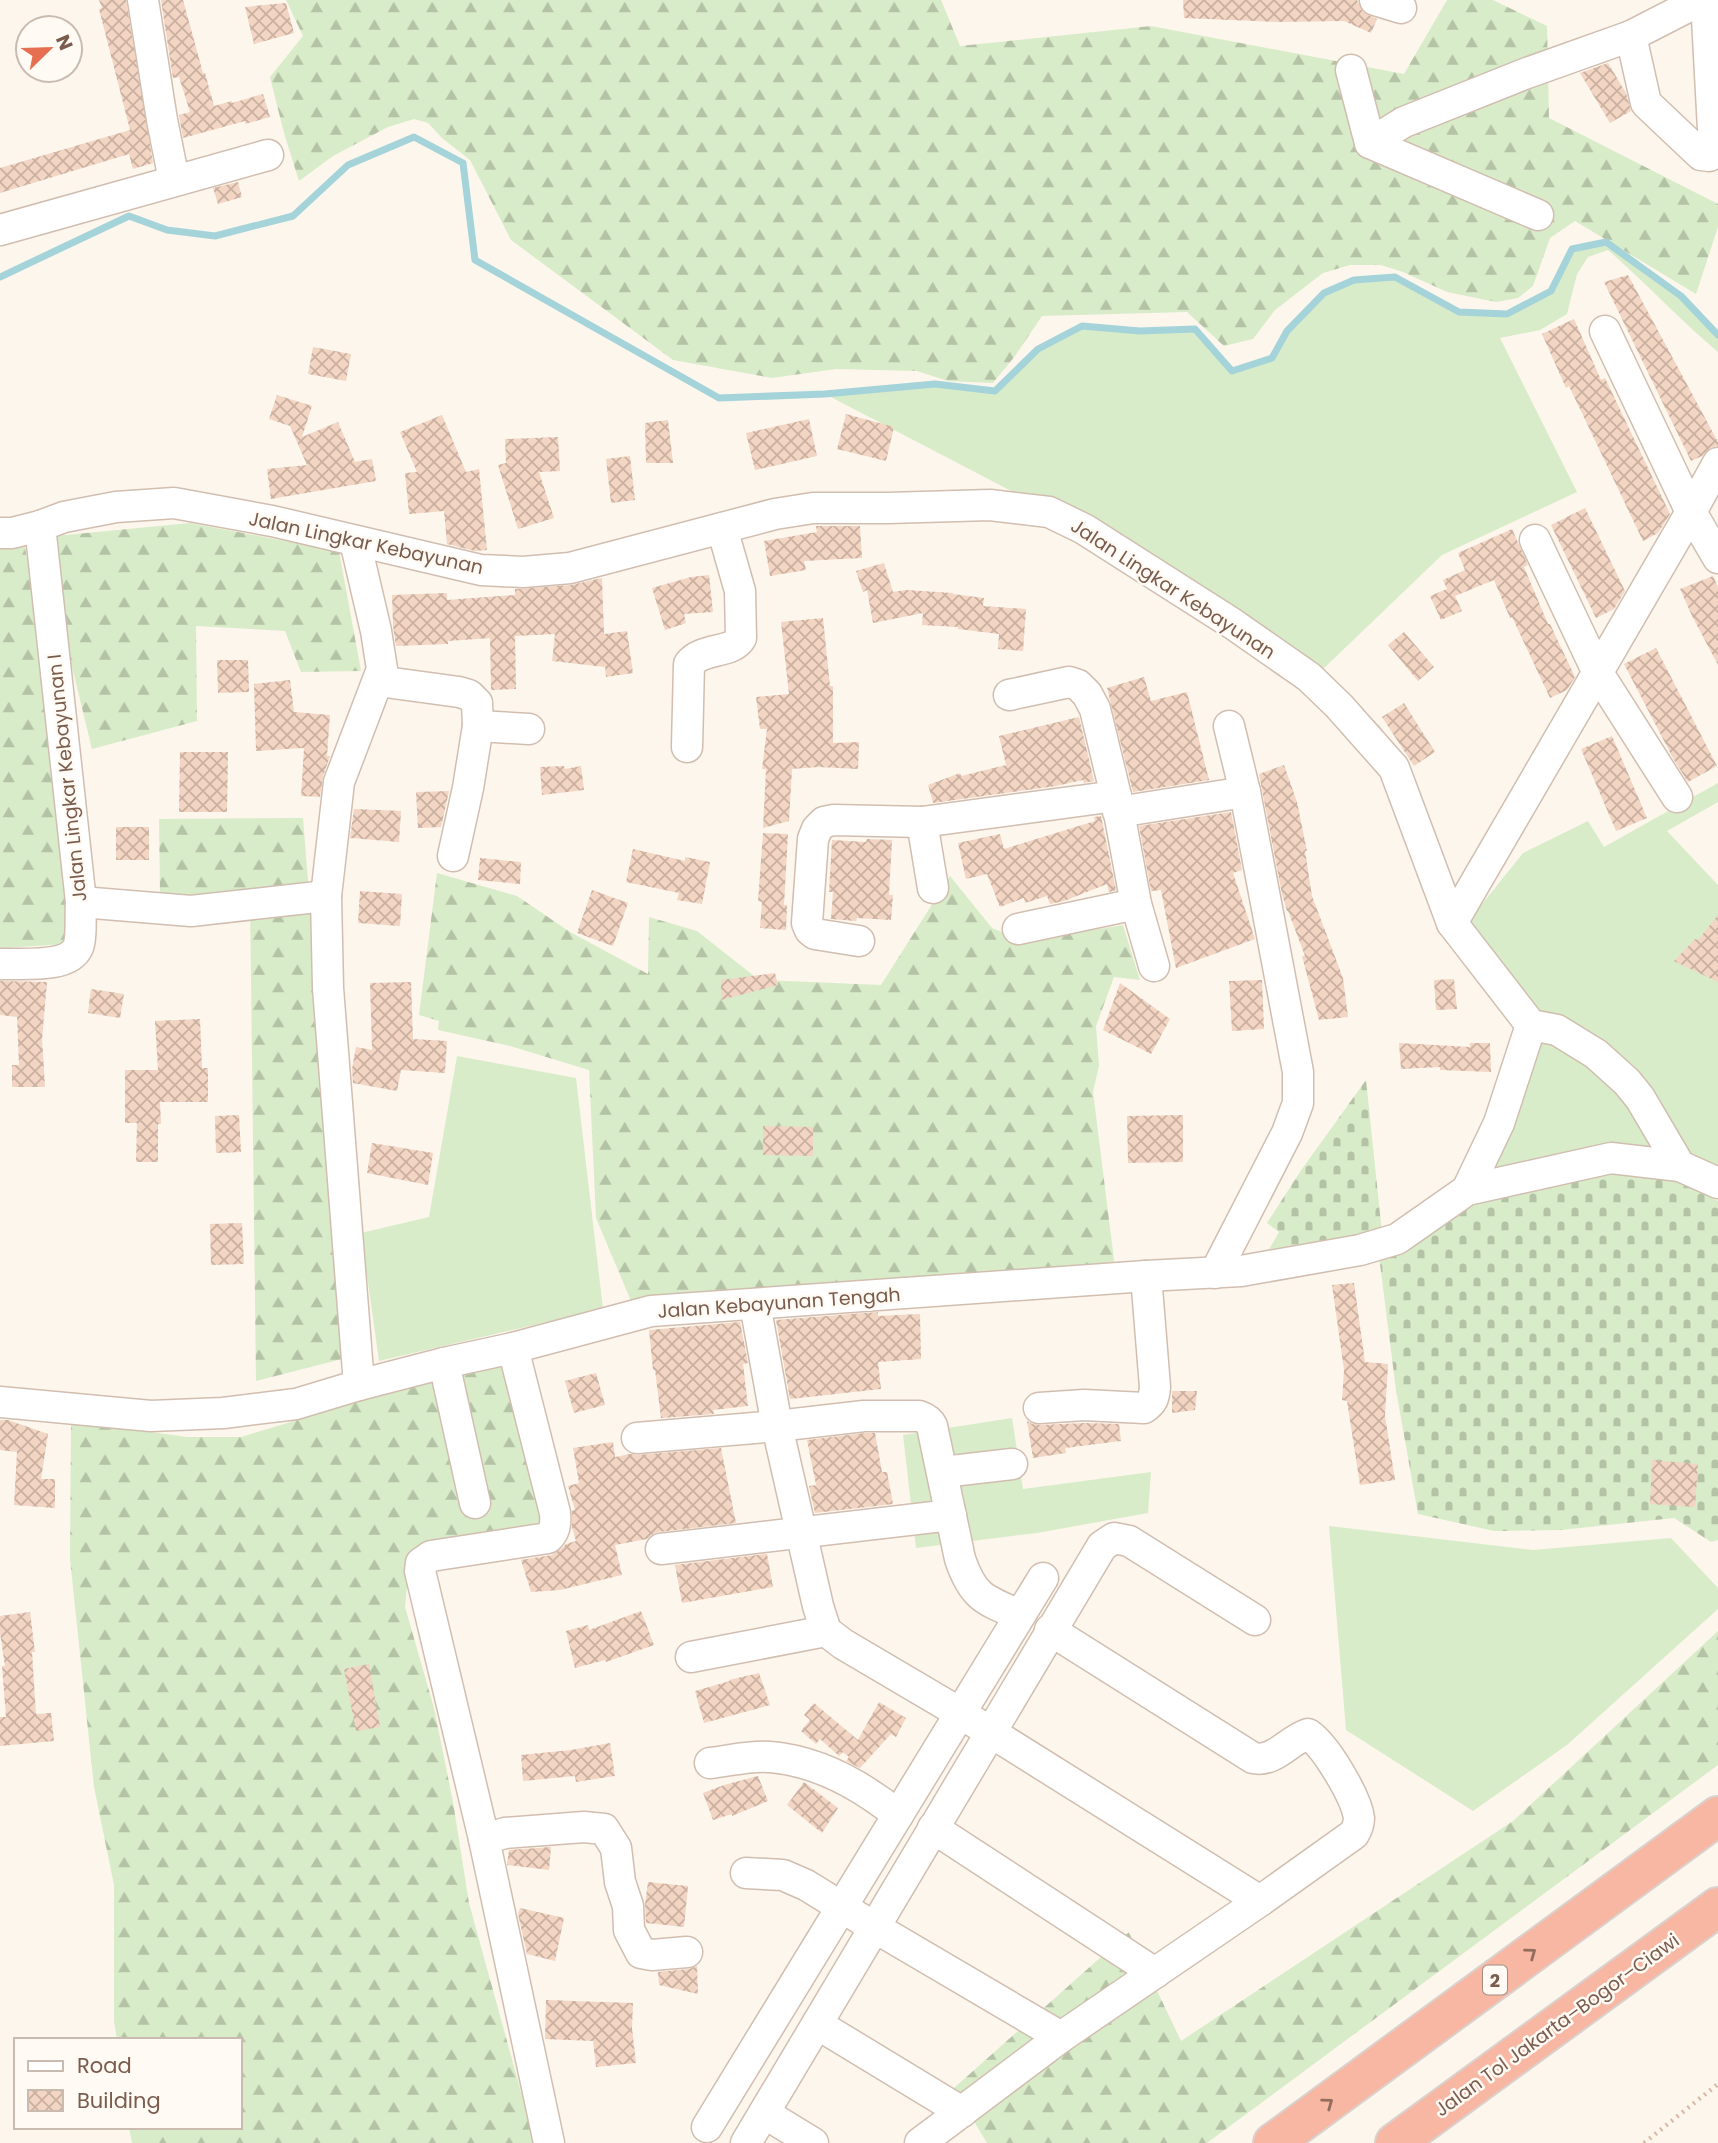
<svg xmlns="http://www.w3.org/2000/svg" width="1718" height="2143" viewBox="0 0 1718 2143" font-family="Poppins,sans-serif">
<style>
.grass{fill:#d8ecc9}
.forest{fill:url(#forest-firs)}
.cemetery{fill:url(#cemetery-stones)}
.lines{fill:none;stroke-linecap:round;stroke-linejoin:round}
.stream{stroke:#a5d3da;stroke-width:7}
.building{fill:url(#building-cross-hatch)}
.minor-casing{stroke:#d1beb0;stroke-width:33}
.motorway-casing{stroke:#dad1cd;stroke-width:42}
.path{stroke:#d9b8a5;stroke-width:4.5;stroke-dasharray:2 5;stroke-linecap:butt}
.minor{stroke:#fff;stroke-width:30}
.motorway{stroke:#f7b7a3;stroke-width:38}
.oneway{stroke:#936e5e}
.labels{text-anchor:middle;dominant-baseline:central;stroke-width:5;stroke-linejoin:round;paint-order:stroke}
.shield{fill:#fffaf3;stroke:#a28b7f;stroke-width:2}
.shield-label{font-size:18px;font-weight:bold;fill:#7a5c4d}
.street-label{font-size:19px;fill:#7a5c4d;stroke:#fffaf3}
</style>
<defs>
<pattern id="forest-firs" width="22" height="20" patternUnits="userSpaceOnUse" patternTransform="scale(1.75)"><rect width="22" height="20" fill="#d8ecc9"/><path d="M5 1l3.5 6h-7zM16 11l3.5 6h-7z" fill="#b4c2a5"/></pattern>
<pattern id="cemetery-stones" width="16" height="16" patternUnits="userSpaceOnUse" patternTransform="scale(1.75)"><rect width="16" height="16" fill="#d8ecc9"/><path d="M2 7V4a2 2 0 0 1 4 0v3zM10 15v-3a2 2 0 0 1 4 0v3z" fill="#b4c2a5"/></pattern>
<pattern id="building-cross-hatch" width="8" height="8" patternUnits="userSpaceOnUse" patternTransform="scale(1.75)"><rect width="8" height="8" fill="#f3d5c3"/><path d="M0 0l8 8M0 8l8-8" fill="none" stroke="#cab0a1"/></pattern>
</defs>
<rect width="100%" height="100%" fill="#fdf6ec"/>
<!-- grass -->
<g class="grass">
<path d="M 1606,242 L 1681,296 L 1718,335 L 1718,352 C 1680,320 1646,283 1608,250 L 1588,257 L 1577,274 L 1567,314 L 1540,330 L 1500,338 L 1577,492 L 1442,555 L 1321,671 L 1381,727 L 1402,768 L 1466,924 L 1523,853 L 1588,821 L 1604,847 L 1718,783 L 1718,802 L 1667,831 L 1718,885 L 1718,1183 L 1680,1166 L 1611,1158 L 1467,1190 L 1499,1123 L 1531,1025 L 1452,923 L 1394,768 L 1339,706 L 1309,677 L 1233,624 L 1084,529 L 825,394 L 935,384 L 995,391 L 1038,349 L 1082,326 L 1140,331 L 1195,329 L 1232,371 L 1272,358 L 1287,331 L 1324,293 L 1354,280 L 1395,277 L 1459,312 L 1507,314 L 1551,291 L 1572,249 Z"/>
<polygon points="457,1056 576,1078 603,1309 379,1361 361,1233 429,1217"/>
<polygon points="1012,1418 1023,1489 1151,1472 1148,1513 1037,1533 916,1548 903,1435"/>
<polygon points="1329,1526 1533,1550 1671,1538 1718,1588 1718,1609 1567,1745 1473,1811 1346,1730"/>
</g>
<!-- forest -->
<g class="forest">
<polygon points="286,0 941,0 960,46 1151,26 1404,74 1447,0 1493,0 1547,26 1549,118 1718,204 1718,227 1696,294 1575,221 1550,238 1533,286 1518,298 1496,302 1447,292 1403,272 1381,265 1350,265 1323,273 1275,310 1253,339 1224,346 1187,312 1042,316 1015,356 993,383 948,381 917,371 836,369 772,378 673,360 511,240 470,160 442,138 428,123 414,119 388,127 333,156 299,181 284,133 270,77 303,36"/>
<polygon points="190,523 339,551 361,671 301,672 285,631 196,626 197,721 92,749 64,634 45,537"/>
<polygon points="0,541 24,541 68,802 71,944 0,948"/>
<polygon points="303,818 346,1358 256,1381 250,898 160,893 159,819"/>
<polygon points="437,873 517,896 570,932 648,974 649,917 697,931 759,980 881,985 950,876 992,928 1024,941 1123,925 1140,980 1114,977 1096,1026 1099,1066 1093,1092 1115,1268 631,1301 596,1218 589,1070 510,1046 438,1030 439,1021 419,1015"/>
<polygon points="508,1357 536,1490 542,1530 410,1557 405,1607 434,1708 453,1802 469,1903 535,2143 132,2143 129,2127 240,2127 240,2040 117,2040 114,2021 114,1885 94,1787 70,1559 71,1421 187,1437 241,1437"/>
<polygon points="1718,1631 1718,1765 1207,2143 987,2143 954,2088 1129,1932 1181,2041 1513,1821"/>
</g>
<!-- cemetery -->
<g class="cemetery">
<polygon points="1366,1080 1382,1233 1263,1260 1279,1232 1267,1223 1302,1169"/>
<polygon points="1624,1169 1679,1179 1718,1201 1718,1540 1711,1542 1674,1518 1561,1530 1494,1531 1418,1514 1396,1390 1379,1256 1407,1249 1478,1202"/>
</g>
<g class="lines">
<!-- stream -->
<polyline class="stream" points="0,277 129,216 167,230 215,236 293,216 348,165 414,137 463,163 475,260 719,398 825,394 935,384 995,391 1038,349 1082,326 1140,331 1195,329 1232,371 1272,358 1287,331 1324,293 1354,280 1395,277 1459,312 1507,314 1551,291 1572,249 1606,242 1681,296 1718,335"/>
</g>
<!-- building -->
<g class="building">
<polygon points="99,0 126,0 153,163 133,169 129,154 0,193 0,168 130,130 99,9 102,8"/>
<polygon points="161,0 183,0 203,73 205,73 214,106 232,101 232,103 263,94 270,117 245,124 245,121 183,138 179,115 190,112 179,77 173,78"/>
<polygon points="1183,0 1357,0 1363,12 1377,19 1371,33 1344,21 1277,22 1184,18"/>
<polygon points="286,3 294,33 254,44 245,7"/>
<polygon points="1608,63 1626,93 1631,111 1610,123 1580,73"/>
<polygon points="238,182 242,197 218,204 213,188"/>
<polygon points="1628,275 1718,442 1718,446 1710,448 1702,456 1691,461 1604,282"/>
<polygon points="1574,319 1601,380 1605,378 1670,514 1658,533 1643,541 1569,386 1566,388 1542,334"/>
<polygon points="313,347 351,354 346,381 308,374"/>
<polygon points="277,395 312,406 302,437 338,422 355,462 372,459 376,481 271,499 267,469 307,465 290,426 269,419"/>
<polygon points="846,414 894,427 886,461 837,449"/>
<polygon points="442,415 466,472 479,469 487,550 475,551 447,544 444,511 409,514 405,473 417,472 400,432"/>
<polygon points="809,419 817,456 755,470 746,433"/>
<polygon points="668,420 673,463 646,463 645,423"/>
<polygon points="558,437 560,471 539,472 554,518 518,529 498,465 506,463 505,439"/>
<polygon points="630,456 635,500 611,503 606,459"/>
<polygon points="1585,508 1625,591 1614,609 1596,618 1551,525"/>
<polygon points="816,526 860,526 862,558 804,561 806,570 770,576 764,541 817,532"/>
<polygon points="1512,529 1528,565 1524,567 1548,624 1550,624 1575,677 1567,690 1550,698 1512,617 1510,618 1494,580 1455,596 1462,611 1441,620 1430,596 1447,589 1443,580 1465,570 1458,553"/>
<polygon points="884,563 893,592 906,590 953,593 953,594 984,598 983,606 1026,609 1023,651 998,649 999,634 958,629 958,627 922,625 923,613 873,623 867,590 863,592 856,571"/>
<polygon points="709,575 713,612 684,614 686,623 665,630 652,588 691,577"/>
<polygon points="1713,576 1718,587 1718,665 1692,616 1680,589"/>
<polygon points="602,578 604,634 627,631 633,673 606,677 605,667 552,661 555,634 515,636 516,689 491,690 490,638 448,641 448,644 396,646 393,626 392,595 447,593 447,600 515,595 515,589 571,585"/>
<polygon points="823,618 830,686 833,686 833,743 859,742 858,769 818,767 792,769 789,821 763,828 766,769 762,769 767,729 760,729 756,697 789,694 781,622"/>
<polygon points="1404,632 1434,667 1418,681 1388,645"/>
<polygon points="1656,648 1717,766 1688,782 1674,760 1624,664"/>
<polygon points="217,660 248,660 249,692 218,693"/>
<polygon points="1144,677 1151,701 1187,692 1209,780 1133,792 1107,688"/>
<polygon points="290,680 294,712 330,715 327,756 330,756 323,776 320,797 301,796 304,748 256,751 254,684"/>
<polygon points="1404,703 1435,752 1414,766 1382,717"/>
<polygon points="1079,717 1094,781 1084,783 1083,780 1056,786 933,803 928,785 960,773 961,776 1006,765 999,736"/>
<polygon points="1612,736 1647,818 1616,831 1581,749"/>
<polygon points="180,752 228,752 227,812 179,812"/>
<polygon points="1284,765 1297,802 1307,851 1305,851 1312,896 1343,978 1348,1017 1319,1020 1302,956 1305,956 1288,911 1287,911 1282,894 1259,774"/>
<polygon points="564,766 565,769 581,766 584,790 542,795 540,767"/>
<polygon points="449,791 441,827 418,828 416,792"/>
<polygon points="354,809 401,811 399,842 350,838"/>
<polygon points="1231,812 1242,870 1233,873 1255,939 1176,968 1161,890 1151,891 1139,826"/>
<polygon points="1101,816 1116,890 1109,892 1107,884 1064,901 1050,904 1047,896 1025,903 1024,898 1000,907 987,874 966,879 958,843 1000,834 1004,849 1095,821 1094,817"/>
<rect x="116" y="827" width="33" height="33"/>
<polygon points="763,833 788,834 784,905 787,905 786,930 760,928 762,902 758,901"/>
<polygon points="867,839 892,840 889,895 893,895 891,920 857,918 856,921 831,919 833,892 829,892 832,840 866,842"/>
<polygon points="633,849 685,861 685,857 710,862 702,904 677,900 679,893 626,882"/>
<polygon points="480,858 521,862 520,884 478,880"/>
<polygon points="592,890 628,903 613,946 577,933"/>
<polygon points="360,891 402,894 400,926 358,923"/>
<polygon points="1718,915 1718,982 1674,961 1695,939 1698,940"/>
<polygon points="775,973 778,985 721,1000 721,980"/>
<polygon points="1454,979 1457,1009 1436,1010 1434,980"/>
<polygon points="1262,980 1264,1029 1232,1031 1229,981"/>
<polygon points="0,981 47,982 42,1039 45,1087 12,1087 12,1065 19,1065 17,1017 0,1015"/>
<polygon points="411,982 413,1039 447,1041 445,1073 401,1070 397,1091 353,1083 352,1069 356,1047 372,1050 370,983"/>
<polygon points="1120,983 1170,1019 1151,1054 1103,1030"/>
<polygon points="91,989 124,994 120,1018 88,1013"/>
<polygon points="200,1019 202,1068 208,1068 208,1102 160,1102 161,1124 158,1124 158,1162 136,1162 137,1123 125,1123 125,1070 158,1070 155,1021"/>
<polygon points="1399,1043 1470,1047 1470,1043 1490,1043 1491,1072 1440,1070 1440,1067 1401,1069"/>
<polygon points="239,1115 241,1152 216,1153 215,1116"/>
<polygon points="1183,1115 1183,1162 1128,1163 1127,1116"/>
<polygon points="763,1126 813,1127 813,1156 763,1155"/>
<polygon points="372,1143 433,1153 428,1185 367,1173"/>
<polygon points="242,1223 244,1264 211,1265 210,1224"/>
<polygon points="1354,1283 1365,1362 1388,1364 1385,1416 1395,1480 1360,1485 1347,1401 1342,1400 1344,1370 1332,1285"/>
<polygon points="878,1312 878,1316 920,1314 921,1359 878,1362 881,1389 790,1399 776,1320"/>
<polygon points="740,1322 748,1363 743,1364 748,1406 713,1410 714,1414 661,1418 655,1370 653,1370 649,1330"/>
<polygon points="596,1373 605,1405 574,1413 565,1381"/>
<polygon points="1172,1391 1197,1391 1195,1410 1172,1413"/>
<polygon points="0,1420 8,1420 48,1434 41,1479 55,1479 55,1508 14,1505 17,1452 0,1450"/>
<polygon points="1027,1421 1032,1424 1040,1425 1084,1423 1119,1424 1121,1441 1065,1448 1066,1453 1033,1458"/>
<polygon points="865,1433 875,1433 882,1472 887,1472 893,1504 815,1513 809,1486 816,1485 807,1440"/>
<polygon points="613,1442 615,1457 630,1454 638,1455 721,1448 736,1523 659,1532 651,1535 647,1539 615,1545 622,1575 560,1590 531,1592 521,1560 552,1555 560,1550 566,1544 576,1541 572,1527 572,1511 575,1510 568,1486 579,1483 573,1448"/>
<polygon points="1652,1460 1698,1464 1695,1507 1650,1504"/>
<polygon points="767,1554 773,1587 682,1603 675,1565"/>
<polygon points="641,1611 654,1645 606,1662 605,1660 575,1668 566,1631 588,1625 589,1630"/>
<polygon points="30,1612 35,1652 32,1652 36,1714 51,1713 54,1741 0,1746 0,1717 6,1717 2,1666 5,1666 0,1633 0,1616"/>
<polygon points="369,1664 380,1727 356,1731 344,1669"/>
<polygon points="759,1673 770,1705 704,1723 695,1691 730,1681 729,1680"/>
<polygon points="879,1702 906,1718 896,1737 891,1734 860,1768 846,1761 849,1757 843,1752 839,1756 820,1739 816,1744 801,1731 810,1720 804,1715 814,1703 858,1740"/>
<polygon points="610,1743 615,1776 576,1782 575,1776 523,1781 521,1755 571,1750"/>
<polygon points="758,1776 768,1801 732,1816 732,1814 713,1820 703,1793 724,1785"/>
<polygon points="804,1782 838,1808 822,1833 787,1805"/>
<polygon points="551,1847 549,1870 507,1865 509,1850"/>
<polygon points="648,1882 688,1886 684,1927 646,1923 645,1904"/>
<polygon points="520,1908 564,1918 555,1961 527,1954 518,1914"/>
<polygon points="697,1966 698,1994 659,1985 658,1972 689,1969"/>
<polygon points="546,2000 633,2003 632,2028 636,2063 596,2067 593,2041 545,2039"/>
</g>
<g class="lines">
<defs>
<g id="minor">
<polyline points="143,0 162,120 174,180"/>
<polyline points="1375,0 1401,8"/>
<polyline points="1631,36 1646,103 1701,155 1709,156 1714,148 1706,0"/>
<polyline points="1351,70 1370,143 1538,215"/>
<polyline points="1370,143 1404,122 1527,73 1631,36 1701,0"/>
<polyline points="0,230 268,155"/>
<polyline points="1605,331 1691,512 1718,558"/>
<polyline points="0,533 12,533 40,526 64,517 116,507 174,503 272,521 481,570 523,572 570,568 775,514 813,508 888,508 990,505 1049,512 1084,529 1233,624 1309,677 1339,706 1394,768 1452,923 1531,1025 1557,1030 1596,1054 1627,1082 1640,1098 1680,1166"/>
<polyline points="1535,540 1598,673 1677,797"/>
<polyline points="355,541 376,631 382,669 339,782 326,896 328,988 359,1385"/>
<polyline points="378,681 459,692 469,695 477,703 478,726 468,788 453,856"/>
<polyline points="1009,695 1069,682 1078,685 1087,694 1095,709 1116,796 1136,904 1154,966"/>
<polyline points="478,726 529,729"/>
<path d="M 687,747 L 689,664 C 702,647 732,654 741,638 L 740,591 L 722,528"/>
<polyline points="1118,812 1245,792"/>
<polyline points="922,822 933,888"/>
<polyline points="81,902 191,911 326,896"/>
<polyline points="1452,923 1691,512 1718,463"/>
<polyline points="1018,929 1136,904"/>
<polyline points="859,941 815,934 810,930 807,923 813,839 817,829 824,822 834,820 922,822 1116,796"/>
<path d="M 0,964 C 20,963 69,969 78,947 C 82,938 80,913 81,902 L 40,526"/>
<polyline points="1467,1190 1499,1123 1531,1025"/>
<polyline points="1215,1273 1287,1133 1298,1103 1298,1072 1245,792 1229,726"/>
<polyline points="755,1304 777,1426 818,1606 826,1631 843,1644 960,1713 1260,1901"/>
<path d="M 513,1348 L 555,1513 C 556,1524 555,1531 548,1538 L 431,1556 L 421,1563 L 420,1571 L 484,1839 L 549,2143"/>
<polyline points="444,1363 475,1503"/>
<polyline points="0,1402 151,1416 223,1413 296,1404 359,1385 444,1363 513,1348 651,1311 1146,1276 1241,1271 1360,1250 1397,1239 1467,1190 1611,1158 1680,1166 1718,1183"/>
<path d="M 1039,1408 L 1084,1405 L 1144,1408 C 1153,1402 1154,1398 1155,1387 L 1146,1276"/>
<path d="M 637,1438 L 777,1426 L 864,1416 L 919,1416 C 925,1418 929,1420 932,1426 L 960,1559 C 973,1597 984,1600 1020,1615"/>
<polyline points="943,1472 1012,1464"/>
<polyline points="661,1549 951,1515"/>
<polyline points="691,1657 826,1631"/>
<path d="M 710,1763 C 729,1761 751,1755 770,1757 C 819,1761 861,1785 898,1815"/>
<polyline points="933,1828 1155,1973"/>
<polyline points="484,1839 505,1833 584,1827 604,1829 616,1848 620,1882 628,1906 629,1930 641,1953 652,1955 687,1952"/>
<polyline points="746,1873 783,1875 806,1885 874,1927 1061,2037"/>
<polyline points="817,2024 962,2112"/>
<polyline points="764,2113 813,2143"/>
<polyline points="707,2127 1043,1578"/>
<polyline points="746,2143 1102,1546 1114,1538 1129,1541 1255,1620"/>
<path d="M 920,2143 L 1061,2037 L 1260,1901 L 1354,1834 C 1357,1829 1359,1825 1359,1818 C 1356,1797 1326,1746 1308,1734 C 1289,1740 1274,1763 1253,1758 L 1050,1630"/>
</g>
<g id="motorway">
<polyline points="1273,2143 1718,1816"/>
<polyline points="1395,2143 1718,1907"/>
</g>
</defs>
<!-- minor casing -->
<use href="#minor" class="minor-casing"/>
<!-- motorway casing -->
<use href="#motorway" class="motorway-casing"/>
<!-- path -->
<polyline class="path" points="1644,2143 1718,2084"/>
<!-- minor -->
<use href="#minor" class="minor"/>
<!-- motorway -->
<use href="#motorway" class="motorway"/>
</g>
<!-- one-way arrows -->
<defs><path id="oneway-chevron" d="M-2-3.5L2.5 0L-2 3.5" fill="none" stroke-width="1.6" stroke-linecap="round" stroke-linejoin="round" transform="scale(1.75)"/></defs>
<g class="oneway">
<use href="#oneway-chevron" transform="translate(1531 1953) rotate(-36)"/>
<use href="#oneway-chevron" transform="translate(1328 2103) rotate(-36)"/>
</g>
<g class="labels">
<!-- shield labels -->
<rect class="shield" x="1483" y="1965.5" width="24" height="29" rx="5"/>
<g class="shield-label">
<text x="1495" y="1980">2</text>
</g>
<!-- street labels -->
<g class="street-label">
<text transform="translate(366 543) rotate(12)">Jalan Lingkar Kebayunan</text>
<text transform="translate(1173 589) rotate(33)">Jalan Lingkar Kebayunan</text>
<text transform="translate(67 778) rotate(-96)">Jalan Lingkar Kebayunan I</text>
<text transform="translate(779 1303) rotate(-4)">Jalan Kebayunan Tengah</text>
<text transform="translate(1557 2025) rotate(-36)">Jalan Tol Jakarta–Bogor–Ciawi</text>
</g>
</g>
<!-- legend -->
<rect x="14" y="2038" width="228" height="91" fill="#fffaf3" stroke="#cabbb1" stroke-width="2"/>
<rect x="28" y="2061" width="35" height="10" fill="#ffffff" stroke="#cabbb1" stroke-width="2"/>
<text x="77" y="2073" font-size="21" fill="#7a5c4d">Road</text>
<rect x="28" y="2090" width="35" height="21" fill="url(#building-cross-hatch)" stroke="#cabbb1" stroke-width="2"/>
<text x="77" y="2108" font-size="21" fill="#7a5c4d">Building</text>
<!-- north arrow -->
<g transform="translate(49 49) rotate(67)"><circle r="33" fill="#fffaf3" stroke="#cabbb1" stroke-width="2"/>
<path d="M0-5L12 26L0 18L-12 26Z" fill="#e76f51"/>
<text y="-10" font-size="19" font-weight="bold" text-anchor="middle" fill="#7a5c4d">N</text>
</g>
</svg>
